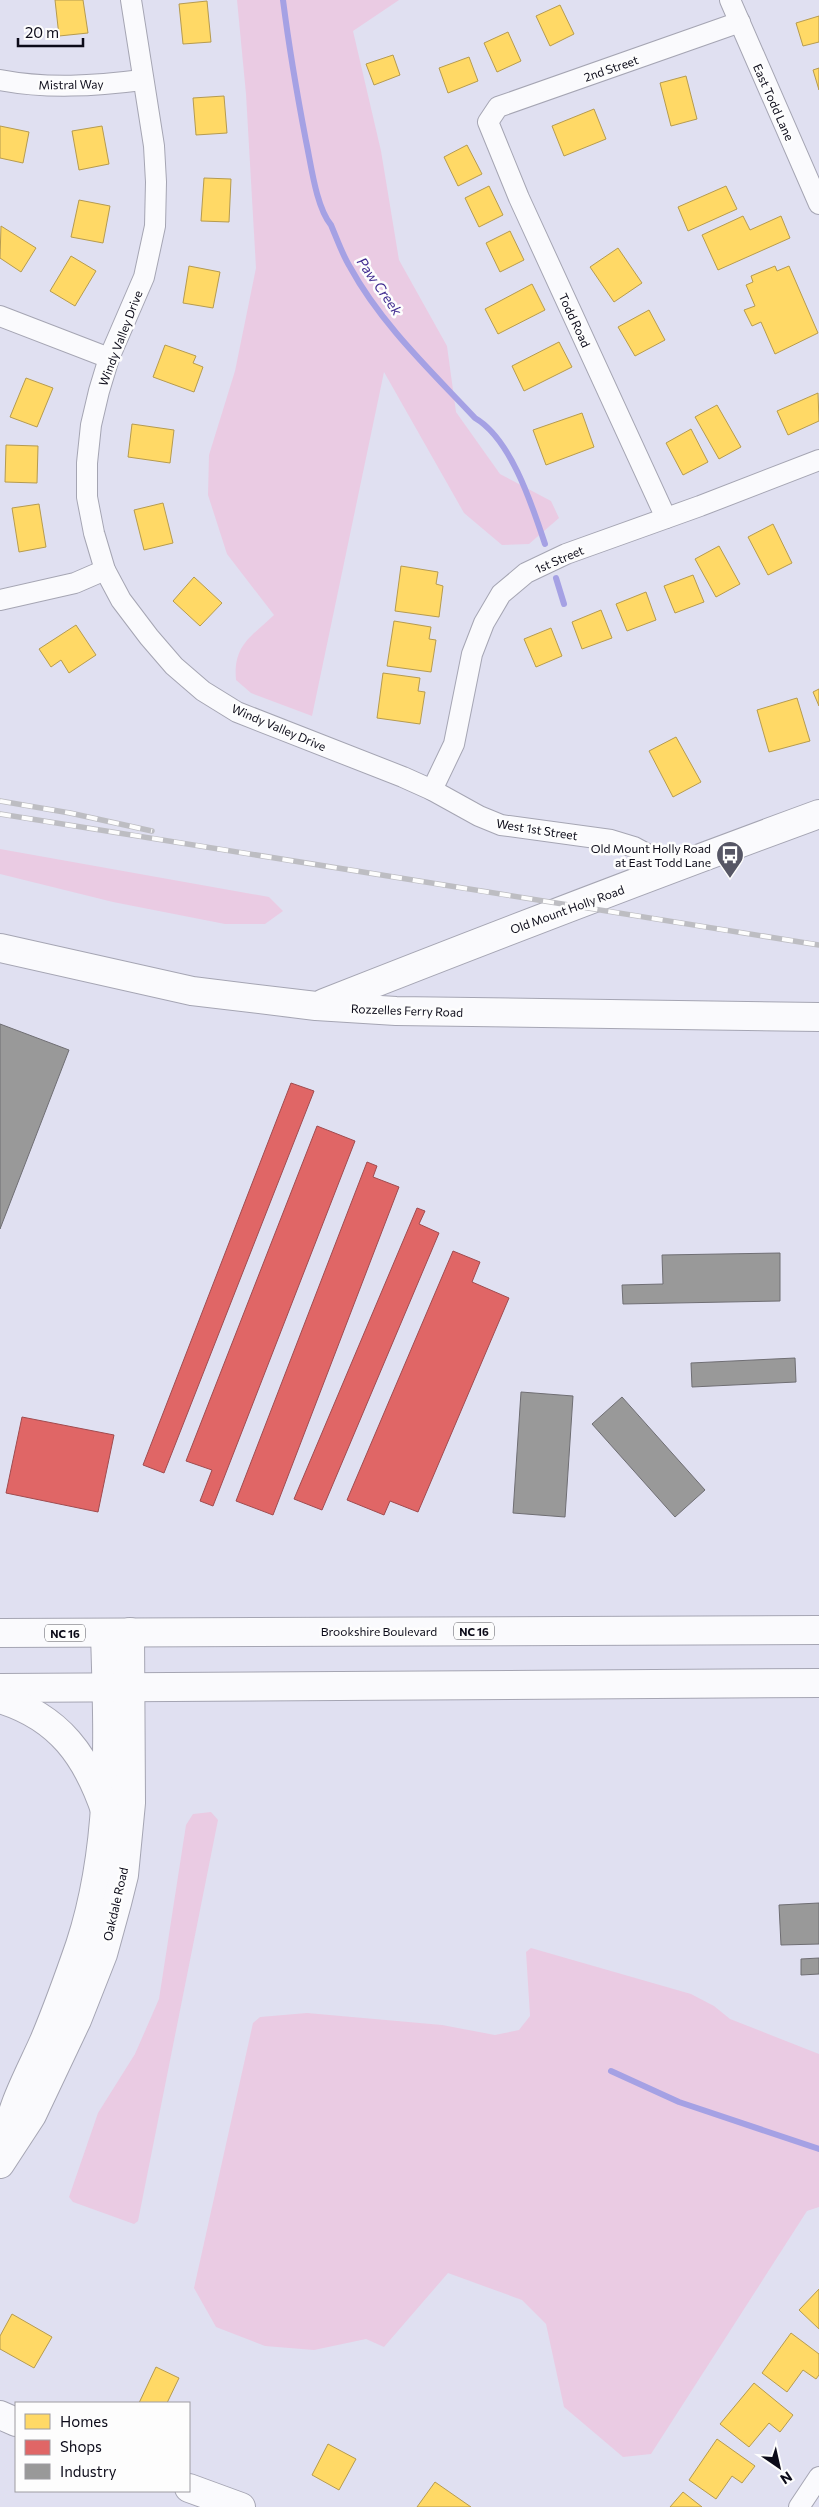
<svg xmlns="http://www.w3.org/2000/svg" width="819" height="2507" viewBox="0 0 819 2507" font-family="Commissioner,sans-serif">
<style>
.green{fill:#eacbe3}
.homes{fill:#ffd966;stroke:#b69b4f}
.shops{fill:#e06666;stroke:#a04b4f}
.industry{fill:#999;stroke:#6f6e73}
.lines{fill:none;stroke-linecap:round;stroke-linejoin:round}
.stream{stroke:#a5a1e4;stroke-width:6}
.street-casing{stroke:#a5a5b3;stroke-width:22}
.secondary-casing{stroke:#a5a5b3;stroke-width:30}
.highway-casing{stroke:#a5a5b3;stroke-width:30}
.street{stroke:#fafafd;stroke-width:20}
.secondary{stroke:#fafafd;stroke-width:28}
.highway{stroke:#fafafd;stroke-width:28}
.rail-casing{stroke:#bdbdc2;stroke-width:5.5}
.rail{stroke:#fdfdfd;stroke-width:4;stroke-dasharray:11;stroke-linecap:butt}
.labels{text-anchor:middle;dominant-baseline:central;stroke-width:5;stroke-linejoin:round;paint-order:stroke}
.shield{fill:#fdfdfd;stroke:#54545d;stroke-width:1}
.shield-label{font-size:11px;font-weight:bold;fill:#0c0b19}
.street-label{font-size:12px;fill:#0c0b19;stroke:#fdfdfd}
.poi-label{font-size:12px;fill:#0c0b19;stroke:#fdfdfd;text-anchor:end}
.water-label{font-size:14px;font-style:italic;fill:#3e298f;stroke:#fdfdfd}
</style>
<rect width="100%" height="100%" fill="#e0e0f1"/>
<!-- green -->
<g class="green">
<path d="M 237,0 L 399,0 L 353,31 L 381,151 L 399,260 L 447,346 L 456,412 L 500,474 L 551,501 L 559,518 L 529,544 L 502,545 L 464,513 L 384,372 L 312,716 L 251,693 L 236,680 C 233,645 251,637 274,615 L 227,554 L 208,495 L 209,455 L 235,371 L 256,268 L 246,94 Z"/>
<polygon points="0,849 269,897 283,911 265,924 225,924 113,902 0,874"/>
<polygon points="211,1812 218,1820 138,2221 134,2224 73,2202 69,2197 98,2113 135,2054 159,1999 186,1825 193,1814"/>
<polygon points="531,1948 691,1994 714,2006 730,2019 819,2054 819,2207 807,2211 651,2454 623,2457 564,2407 546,2324 522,2300 448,2273 384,2347 366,2339 314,2350 265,2346 216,2327 194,2288 253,2023 260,2017 307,2013 442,2025 495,2035 519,2030 530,2016 526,1952"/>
</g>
<!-- homes -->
<g class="homes">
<polygon points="55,0 83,0 88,33 59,36"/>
<polygon points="207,1 211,42 183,44 179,4"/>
<polygon points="560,5 574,34 550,46 536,16"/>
<polygon points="819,16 819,42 803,46 796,23"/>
<polygon points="508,32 521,61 497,72 484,43"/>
<polygon points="393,55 400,75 374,85 366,64"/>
<polygon points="469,57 478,81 448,93 439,68"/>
<polygon points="819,68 819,90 813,70"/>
<polygon points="686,76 697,119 671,126 660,83"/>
<polygon points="224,96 227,133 196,135 193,98"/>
<polygon points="594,109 606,139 564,156 552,126"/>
<polygon points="0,126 29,132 23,163 0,158"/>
<polygon points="102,126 109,164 79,170 72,131"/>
<polygon points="467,145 482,174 458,186 444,157"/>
<polygon points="204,178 231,179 229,222 201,221"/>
<polygon points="489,186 503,215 479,227 465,198"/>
<polygon points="726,186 737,209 688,231 678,207"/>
<polygon points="79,200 110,206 103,243 71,237"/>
<polygon points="743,216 750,230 781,216 790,238 718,270 702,235"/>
<polygon points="1,226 36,248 21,272 0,258"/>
<polygon points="510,231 524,260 500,272 486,243"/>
<polygon points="618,248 642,283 614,302 590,267"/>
<polygon points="71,256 96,271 75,306 50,291"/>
<polygon points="189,266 220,272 213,308 183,303"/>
<polygon points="775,266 777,271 789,266 818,333 775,354 761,322 752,326 744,310 755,306 746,285 753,282 751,276"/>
<polygon points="532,284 545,310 498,334 485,309"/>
<polygon points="649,310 665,340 635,356 618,327"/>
<polygon points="559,342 572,367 524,391 512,366"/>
<polygon points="165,345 196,356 193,363 203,367 194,392 153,377"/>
<polygon points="26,378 53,388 37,427 10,417"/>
<polygon points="818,393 819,421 788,435 777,411"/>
<polygon points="717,405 741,447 719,459 695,417"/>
<polygon points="582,413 594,447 546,465 533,430"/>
<polygon points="132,424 174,430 170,463 128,457"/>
<polygon points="691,429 708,462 683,475 666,443"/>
<polygon points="6,445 38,446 37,483 5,482"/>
<polygon points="163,503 173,543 144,550 134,510"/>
<polygon points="39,504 46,547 19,552 12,508"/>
<polygon points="773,524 792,563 768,575 748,537"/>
<polygon points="719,546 740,584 716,597 695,559"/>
<polygon points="401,566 438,572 436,584 443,586 439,617 395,611"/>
<polygon points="693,575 704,602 675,613 664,586"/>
<polygon points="194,577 222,603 200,626 173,601"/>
<polygon points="646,592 656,620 627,631 616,604"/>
<polygon points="601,610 612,638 582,649 572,622"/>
<polygon points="394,621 431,627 429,639 436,640 431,672 387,666"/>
<polygon points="76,625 96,655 69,673 61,660 51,667 39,649"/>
<polygon points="551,628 562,656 536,667 524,639"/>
<polygon points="383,673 420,678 418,691 425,692 420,724 377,718"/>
<polygon points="819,689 819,706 813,692"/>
<polygon points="797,698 810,741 769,752 757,710"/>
<polygon points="676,737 701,782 673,797 649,751"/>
<polygon points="819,2289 819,2329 799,2310"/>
<polygon points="12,2314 52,2337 34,2368 0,2349 0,2336"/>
<polygon points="791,2333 819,2354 819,2375 816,2379 803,2370 787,2392 762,2373"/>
<polygon points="156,2367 179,2378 167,2403 139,2403"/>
<polygon points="754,2383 793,2415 780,2432 769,2423 749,2447 720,2424"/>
<polygon points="717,2439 755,2466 742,2483 732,2476 716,2499 689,2480"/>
<polygon points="328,2444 356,2459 339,2490 312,2475"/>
<polygon points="435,2482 471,2507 417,2507"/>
<polygon points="683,2492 702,2507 670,2507"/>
</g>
<!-- shops -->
<g class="shops">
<polygon points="291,1083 314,1091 164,1473 143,1465"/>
<polygon points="317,1126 355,1141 213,1506 200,1501 212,1470 186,1461"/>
<polygon points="367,1162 377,1166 373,1177 399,1187 273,1515 236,1501"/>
<polygon points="417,1208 425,1211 419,1224 439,1233 322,1510 294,1499"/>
<polygon points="453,1251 480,1262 472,1282 509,1298 418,1512 390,1501 384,1515 347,1500"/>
<polygon points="22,1417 114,1435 98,1512 6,1493"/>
</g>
<!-- industry -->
<g class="industry">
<polygon points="0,1024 69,1050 0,1229"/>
<polygon points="780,1253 780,1301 623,1304 622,1285 663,1284 662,1255"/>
<polygon points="795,1358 796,1382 692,1387 691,1363"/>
<polygon points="521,1392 573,1396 565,1517 513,1513"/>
<polygon points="622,1397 705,1490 675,1517 592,1424"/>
<polygon points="819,1903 819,1944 781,1945 779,1905"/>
<polygon points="819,1958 819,1974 801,1975 801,1959"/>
</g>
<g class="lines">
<!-- stream -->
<g class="stream">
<path d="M 283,0 C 289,47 297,94 306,141 C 311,164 316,207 331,225 C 337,239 342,254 350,267 C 381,324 431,371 475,418 C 511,439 532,505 545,544"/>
<polyline points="556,578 564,604"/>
<polyline points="611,2071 679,2102 819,2149"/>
</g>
<defs>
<g id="street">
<polyline points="131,0 154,146 156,182 155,226 144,277 109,358 99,391 91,425 87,463 87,497 94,533 105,570 121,600 149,637 174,666 203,691 237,712 403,777 432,790 479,816 501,825 611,840 634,847 673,868"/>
<polyline points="730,0 819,204"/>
<path d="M 0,80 C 47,89 95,86 142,80"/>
<polyline points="0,316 109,358"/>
<polyline points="666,518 519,198 488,122 498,107 740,22"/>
<polyline points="0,600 75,583 105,570"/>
<polyline points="432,790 454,744 472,654 484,623 501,594 526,573 566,554 700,506 819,460"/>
<polyline points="799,2507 819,2477"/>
</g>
<g id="secondary">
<polyline points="0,948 192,991 316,1006 396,1011 819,1017"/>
<path d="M 324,1003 C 489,938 653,875 819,814"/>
<path d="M 6,2144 C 10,2107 29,2075 44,2041 C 57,2010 69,1977 80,1945 C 113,1844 108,1738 105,1633"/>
<polyline points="0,2164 32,2115 77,2020 103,1954 117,1903 124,1875 131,1803 130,1632"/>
<polyline points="0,2415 16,2422"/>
<polyline points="189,2488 241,2507"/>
</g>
<g id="highway">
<polyline points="0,1633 819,1630"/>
<polyline points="0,1688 819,1683"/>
<path d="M 0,1699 C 59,1717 87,1756 106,1813"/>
</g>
</defs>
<!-- street casing -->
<use href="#street" class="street-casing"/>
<!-- secondary casing -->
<use href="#secondary" class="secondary-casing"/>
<!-- highway casing -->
<use href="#highway" class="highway-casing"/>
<!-- street -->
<use href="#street" class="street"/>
<!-- secondary -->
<use href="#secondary" class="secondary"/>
<!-- highway -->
<use href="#highway" class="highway"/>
<defs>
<g id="rail">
<polyline points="0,801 70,813 152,831"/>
<polyline points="0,814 819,945"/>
</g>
</defs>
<!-- rail casing -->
<use href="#rail" class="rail-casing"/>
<!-- rail -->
<use href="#rail" class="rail"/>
</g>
<!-- icons -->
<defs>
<symbol id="bus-pin" viewBox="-11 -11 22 30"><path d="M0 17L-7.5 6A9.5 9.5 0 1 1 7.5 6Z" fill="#565665" stroke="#fdfdfd"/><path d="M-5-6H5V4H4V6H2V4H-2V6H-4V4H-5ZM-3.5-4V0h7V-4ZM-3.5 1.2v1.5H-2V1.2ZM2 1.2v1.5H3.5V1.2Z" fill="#fff"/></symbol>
</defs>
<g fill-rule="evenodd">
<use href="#bus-pin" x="714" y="839" width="32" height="43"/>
</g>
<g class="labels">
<!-- shield labels -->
<g class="shield">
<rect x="454" y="1622.5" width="40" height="17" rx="4"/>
<rect x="45" y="1624.5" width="40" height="17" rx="4"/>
</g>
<g class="shield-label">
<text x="474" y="1631">NC 16</text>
<text x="65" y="1633">NC 16</text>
</g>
<!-- street labels -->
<g class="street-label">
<text transform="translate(611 68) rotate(-19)">2nd Street</text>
<text transform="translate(71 84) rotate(-1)">Mistral Way</text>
<text transform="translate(774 102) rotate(66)">East Todd Lane</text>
<text transform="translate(575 320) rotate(65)">Todd Road</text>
<text transform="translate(120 338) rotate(-69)">Windy Valley Drive</text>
<text transform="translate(559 559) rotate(-23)">1st Street</text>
<text transform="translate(279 727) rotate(23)">Windy Valley Drive</text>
<text transform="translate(537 829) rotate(9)">West 1st Street</text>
<text transform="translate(567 909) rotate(-20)">Old Mount Holly Road</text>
<text transform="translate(407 1010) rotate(2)">Rozzelles Ferry Road</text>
<text x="379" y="1631">Brookshire Boulevard</text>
<text transform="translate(115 1904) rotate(-77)">Oakdale Road</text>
</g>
<!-- poi labels -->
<g class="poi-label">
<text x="711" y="848">Old Mount Holly Road<tspan x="711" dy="14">at East Todd Lane</tspan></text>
</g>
<!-- water labels -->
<g class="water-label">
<text transform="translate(380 286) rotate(55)">Paw Creek</text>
</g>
</g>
<!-- legend -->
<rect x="15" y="2402" width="175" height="90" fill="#fdfdfd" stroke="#9d9ca2"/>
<rect x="25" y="2414" width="25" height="15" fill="#ffd966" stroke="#9d9ca2"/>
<text x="60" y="2427" font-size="15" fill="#0c0b19">Homes</text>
<rect x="25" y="2440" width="25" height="15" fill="#e06666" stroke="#9d9ca2"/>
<text x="60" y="2452" font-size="15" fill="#0c0b19">Shops</text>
<rect x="25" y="2464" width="25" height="15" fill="#999999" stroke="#9d9ca2"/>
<text x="60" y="2477" font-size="15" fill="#0c0b19">Industry</text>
<!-- north arrow -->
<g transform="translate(779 2467) rotate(146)" stroke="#fdfdfd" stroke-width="4" paint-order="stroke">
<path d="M0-4L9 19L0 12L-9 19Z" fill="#0c0b19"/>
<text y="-8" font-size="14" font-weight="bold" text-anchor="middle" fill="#0c0b19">N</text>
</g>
<!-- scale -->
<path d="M18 38v8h65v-8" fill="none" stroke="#0c0b19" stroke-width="2.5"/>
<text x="25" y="38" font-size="15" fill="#0c0b19" stroke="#fdfdfd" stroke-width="4" paint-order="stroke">20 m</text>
</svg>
